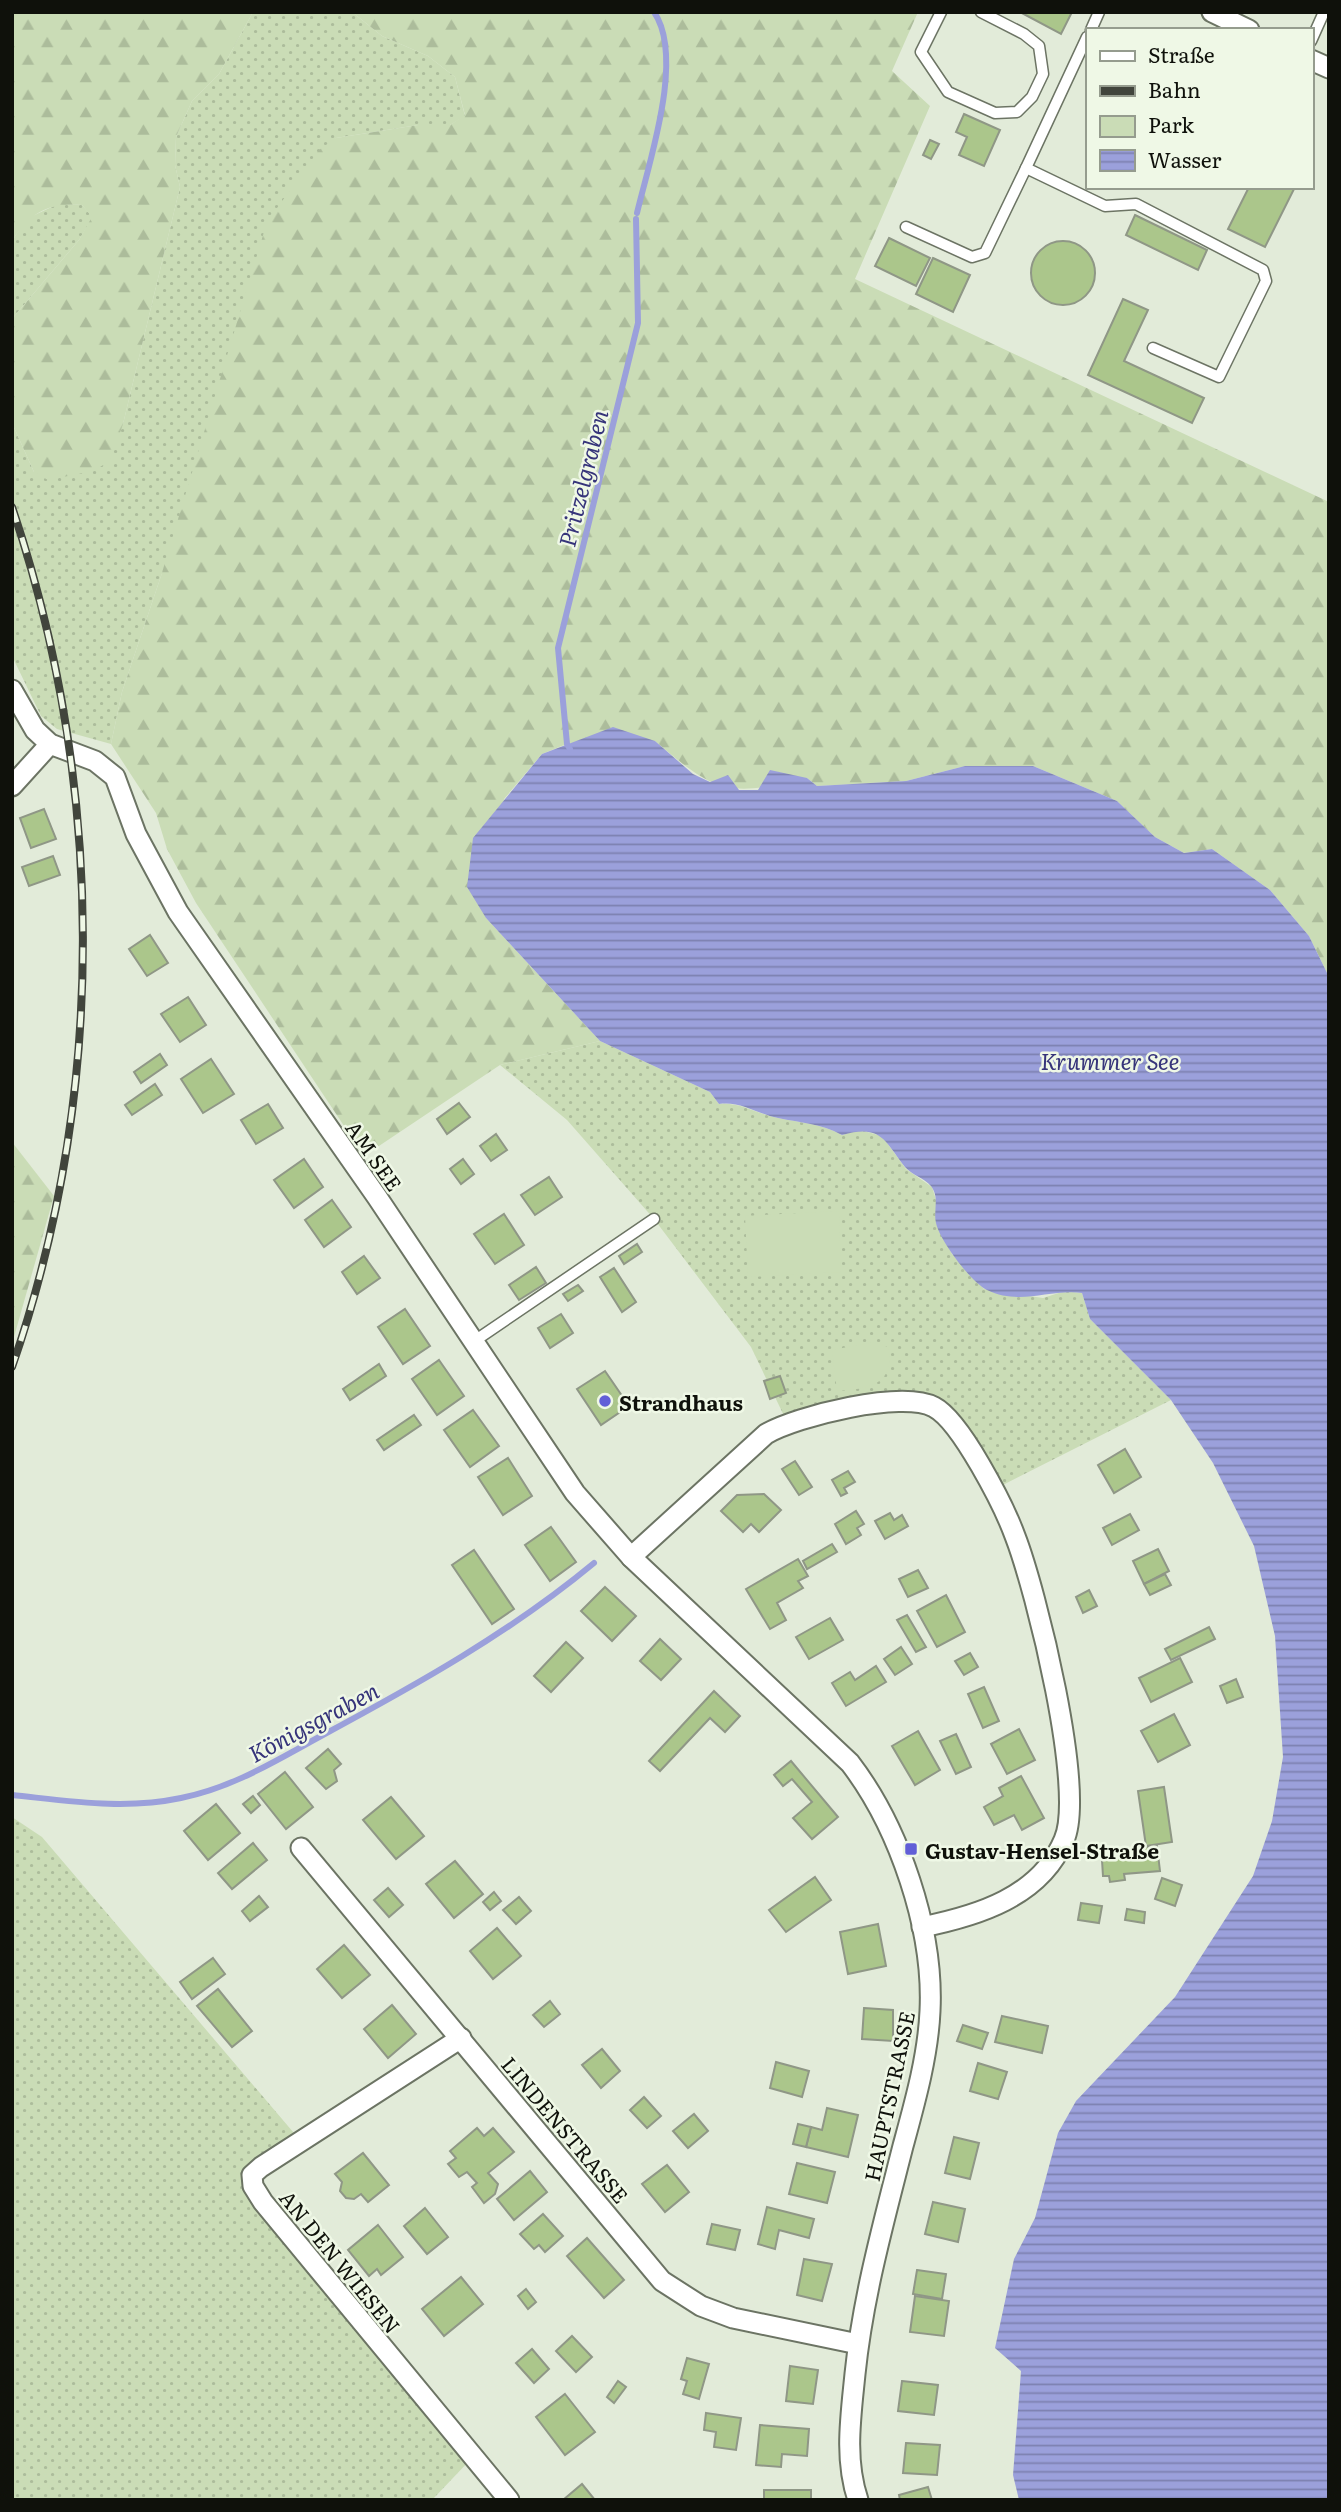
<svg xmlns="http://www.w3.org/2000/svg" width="1341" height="2512" viewBox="0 0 1341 2512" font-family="Literata,serif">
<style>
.grass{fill:url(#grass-dots)}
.forest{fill:url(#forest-firs)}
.park{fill:#cadcb6}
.water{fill:url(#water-rules)}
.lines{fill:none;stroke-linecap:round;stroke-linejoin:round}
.stream{stroke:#9ba0db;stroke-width:6}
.building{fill:#abc68b;stroke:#8f9786;stroke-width:2}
.lane-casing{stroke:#6c7464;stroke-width:13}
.street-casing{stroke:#6c7464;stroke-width:23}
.lane{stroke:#fff;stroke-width:10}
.street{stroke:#fff;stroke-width:19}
.rail-casing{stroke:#41453c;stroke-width:8}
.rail{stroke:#eff8e6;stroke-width:5;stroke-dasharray:16;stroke-linecap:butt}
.poi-dot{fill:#625fd7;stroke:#eff8e6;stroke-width:2.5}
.labels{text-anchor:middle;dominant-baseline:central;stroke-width:5;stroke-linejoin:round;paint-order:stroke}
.street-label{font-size:21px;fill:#0f110b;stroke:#eff8e6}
.poi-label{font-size:21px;font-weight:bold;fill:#0f110b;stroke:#eff8e6;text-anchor:start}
.water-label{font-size:23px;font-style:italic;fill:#36347a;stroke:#eff8e6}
</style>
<defs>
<pattern id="grass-dots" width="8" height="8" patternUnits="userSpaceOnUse" patternTransform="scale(1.75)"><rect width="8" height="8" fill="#cadcb6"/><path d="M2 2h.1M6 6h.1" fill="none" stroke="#acbc9b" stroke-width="1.8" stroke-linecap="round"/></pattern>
<pattern id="forest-firs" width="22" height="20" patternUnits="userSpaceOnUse" patternTransform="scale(1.75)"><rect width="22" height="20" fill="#cadcb6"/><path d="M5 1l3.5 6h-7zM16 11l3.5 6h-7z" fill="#acbc9b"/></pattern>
<pattern id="water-rules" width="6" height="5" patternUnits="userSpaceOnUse" patternTransform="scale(1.75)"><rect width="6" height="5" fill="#9ba0db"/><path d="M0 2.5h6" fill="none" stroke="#7d81b0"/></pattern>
</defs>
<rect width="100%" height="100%" fill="#e2ebd9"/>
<!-- grass -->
<g class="grass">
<polygon points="253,12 352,12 382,36 428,56 455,77 465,116 450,125 418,125 336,138 161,576 122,692 111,744 57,729 41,716 12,656 12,423 34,472 123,424 180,187 175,165 176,137 192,101 219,74"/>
<polygon points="58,204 82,205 93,217 79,240 12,319 12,241 26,219"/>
<path d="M 600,1041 L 710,1092 L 719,1104 C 741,1102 757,1114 778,1118 C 801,1123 820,1123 842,1135 L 860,1130 L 882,1136 L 906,1169 L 932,1187 L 937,1203 L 936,1222 L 952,1254 L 984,1289 L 1043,1298 L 1065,1291 L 1082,1293 L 1090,1319 L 1171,1400 L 993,1490 L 923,1402 L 787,1422 L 751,1347 L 654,1219 L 567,1120 L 500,1065 Z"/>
<polygon points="12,1817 42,1837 299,2139 242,2176 472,2458 432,2500 12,2500"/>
</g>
<!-- forest -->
<g class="forest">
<path d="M 12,12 L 253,12 L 219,74 L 192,101 L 176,137 L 175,165 L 180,187 L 123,424 L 110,461 L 93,471 L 48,480 L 34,472 L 12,423 L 12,319 L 79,240 L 92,217 L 82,205 C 47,203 31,212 12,241 Z"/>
<path d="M 352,12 L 918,12 L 892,71 L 930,106 L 855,279 L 1329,502 L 1329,977 L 1309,936 L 1270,890 L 1212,849 L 1184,853 L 1155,837 L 1117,801 L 1033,766 L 965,766 L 906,781 L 817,786 L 807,778 C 728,797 717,794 655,741 L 569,743 L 542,754 L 504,799 L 486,918 L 600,1041 L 500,1065 L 364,1156 L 196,903 L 167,849 L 156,813 L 111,744 L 122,692 L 161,576 L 267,222 L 319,150 L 336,138 L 418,125 L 450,125 L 465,115 L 455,77 L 428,56 L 382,36 Z"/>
<polygon points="12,1142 54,1196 12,1344"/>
</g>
<!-- park -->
<g class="park">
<polygon points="839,1211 841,1272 748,1277 745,1216"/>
<path d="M 874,1342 L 888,1347 C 896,1386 866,1389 837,1391 L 832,1350 Z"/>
</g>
<!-- water -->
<path class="water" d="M 613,727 L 655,741 L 693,774 L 710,782 L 728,775 L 739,790 L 758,790 L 770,770 L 807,778 L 817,786 L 906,781 L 965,766 L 1033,766 L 1117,801 L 1155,837 L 1184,853 L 1212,849 L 1270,890 L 1309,936 L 1329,977 L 1329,2500 L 1019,2500 L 1013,2475 L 1021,2371 L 995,2348 L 1014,2259 L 1035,2218 L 1058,2133 L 1076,2101 L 1175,1997 L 1253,1876 L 1272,1821 L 1283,1757 L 1275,1636 L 1254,1546 L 1213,1463 L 1171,1400 L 1090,1319 L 1082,1293 C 1049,1289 1020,1306 987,1290 C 971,1282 940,1241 936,1223 C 933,1210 940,1198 931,1186 C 924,1178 912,1175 905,1167 C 884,1140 881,1124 842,1135 C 820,1123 801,1123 778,1118 C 757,1114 741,1101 719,1104 L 710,1092 L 600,1041 L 486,918 L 467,887 L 473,838 L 542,754 Z"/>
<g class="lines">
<!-- stream -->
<g class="stream">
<path d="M 637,213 C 649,162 685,57 654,12"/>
<polyline points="570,749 567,744 558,648 638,323 636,219"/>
<path d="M 12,1795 C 70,1801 124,1810 181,1798 C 232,1788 275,1761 321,1736 C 416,1685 511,1632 594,1563"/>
</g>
</g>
<!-- building -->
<g class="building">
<polygon points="1020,12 1072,12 1061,34"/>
<polygon points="964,114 1000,130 984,166 959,155 967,137 956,132"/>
<polygon points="930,140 939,144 931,159 923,155"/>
<polygon points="1249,187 1295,187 1265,247 1228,229"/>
<polygon points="1135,215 1207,250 1198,270 1126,235"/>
<polygon points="889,238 930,258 916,286 875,266"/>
<circle cx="1063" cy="273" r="32"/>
<polygon points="933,258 970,275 953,312 916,294"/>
<polygon points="1123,299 1148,310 1124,361 1204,398 1192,423 1088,375"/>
<polygon points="44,809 56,839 31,848 20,818"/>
<polygon points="53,856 60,875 29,886 22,867"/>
<polygon points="150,935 168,963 147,976 129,949"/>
<polygon points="188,997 206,1025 180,1042 161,1014"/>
<polygon points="160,1054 167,1065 141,1083 134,1072"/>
<polygon points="211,1059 234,1094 203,1113 181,1079"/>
<polygon points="155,1084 162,1095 132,1115 125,1105"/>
<polygon points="459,1103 470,1117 447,1134 437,1119"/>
<polygon points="268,1104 283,1128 256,1144 241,1120"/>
<polygon points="496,1134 507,1150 491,1161 480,1146"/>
<polygon points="304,1159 323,1187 294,1208 274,1180"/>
<polygon points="463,1159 474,1174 461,1184 450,1169"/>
<polygon points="549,1177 562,1197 535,1215 521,1195"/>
<polygon points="332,1200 351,1227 324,1247 305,1220"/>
<polygon points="504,1214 524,1245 495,1264 474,1234"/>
<polygon points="637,1244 642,1252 624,1264 619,1256"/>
<polygon points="364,1256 380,1278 357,1294 342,1272"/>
<polygon points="536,1267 546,1283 519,1300 509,1285"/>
<polygon points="614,1268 636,1302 622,1312 600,1277"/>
<polygon points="578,1285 583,1291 568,1301 563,1294"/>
<polygon points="405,1309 430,1346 403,1364 378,1327"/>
<polygon points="561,1314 573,1333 550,1348 538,1328"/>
<polygon points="439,1360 464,1396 437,1415 412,1379"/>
<polygon points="379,1364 386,1376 350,1400 343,1389"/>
<polygon points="605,1371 629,1406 601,1425 577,1389"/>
<polygon points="780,1376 786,1393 770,1399 764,1381"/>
<polygon points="473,1410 499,1446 470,1467 444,1430"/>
<polygon points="414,1415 421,1425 384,1450 377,1440"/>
<polygon points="1125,1449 1141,1477 1114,1493 1098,1465"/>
<polygon points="508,1458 532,1496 503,1515 478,1477"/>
<polygon points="795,1461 812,1487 799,1495 782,1469"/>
<polygon points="848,1471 855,1482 844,1488 847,1493 841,1496 832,1480"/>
<polygon points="764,1494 781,1510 759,1532 751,1524 743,1532 721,1511 737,1495"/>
<polygon points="856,1511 864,1524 857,1528 861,1535 846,1544 835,1524"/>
<polygon points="890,1513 894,1520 902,1515 908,1526 885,1539 875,1521"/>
<polygon points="1130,1514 1139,1530 1112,1545 1103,1528"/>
<polygon points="551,1527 576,1562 550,1581 525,1545"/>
<polygon points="832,1544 837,1552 807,1569 803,1561"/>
<polygon points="1158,1549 1169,1571 1144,1584 1133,1561"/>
<polygon points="474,1550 514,1609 492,1624 452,1565"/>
<polygon points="798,1559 808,1576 798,1581 803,1588 777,1603 786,1620 770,1629 746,1589"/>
<polygon points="918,1570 928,1588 908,1597 899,1579"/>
<polygon points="1165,1574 1171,1585 1150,1595 1144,1584"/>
<polygon points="605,1587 636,1616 612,1641 581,1611"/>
<polygon points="1089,1590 1097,1606 1083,1613 1076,1597"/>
<polygon points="946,1595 965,1632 937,1647 917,1611"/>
<polygon points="907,1615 926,1647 916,1652 897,1620"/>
<polygon points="830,1618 843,1640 809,1659 796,1637"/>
<polygon points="1209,1627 1215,1639 1171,1660 1165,1649"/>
<polygon points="660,1639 681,1659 661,1680 640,1661"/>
<polygon points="566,1642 583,1658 551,1692 534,1676"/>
<polygon points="901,1647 912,1664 895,1675 884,1659"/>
<polygon points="970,1653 978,1667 964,1675 955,1661"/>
<polygon points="1180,1658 1192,1682 1151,1702 1139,1678"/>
<polygon points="876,1666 886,1682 846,1706 832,1683 850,1672 855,1680"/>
<polygon points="1236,1679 1243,1697 1227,1703 1220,1686"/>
<polygon points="984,1687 999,1721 983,1728 968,1694"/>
<polygon points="714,1691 740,1716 725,1732 710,1718 660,1771 649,1761"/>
<polygon points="1174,1714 1190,1745 1158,1762 1141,1731"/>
<polygon points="1019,1729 1035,1760 1007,1774 991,1744"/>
<polygon points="918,1731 940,1770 915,1785 892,1746"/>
<polygon points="956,1734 971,1767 956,1774 940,1741"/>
<polygon points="328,1749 341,1764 334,1770 337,1781 326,1789 306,1768"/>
<polygon points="791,1761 838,1817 812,1839 793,1818 812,1802 792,1779 783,1786 774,1775"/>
<polygon points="285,1772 313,1807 286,1829 258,1794"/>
<polygon points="1021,1776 1044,1818 1022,1830 1014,1815 994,1825 984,1807 1003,1796 999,1788"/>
<polygon points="1164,1787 1172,1842 1146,1846 1138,1791"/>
<polygon points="253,1796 260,1805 251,1813 243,1804"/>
<polygon points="391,1797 424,1836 396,1859 363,1820"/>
<polygon points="216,1804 240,1833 208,1860 184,1831"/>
<polygon points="253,1843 267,1860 232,1889 218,1873"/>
<polygon points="1157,1846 1160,1871 1124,1874 1125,1880 1110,1882 1109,1876 1103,1876 1102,1860 1123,1857 1122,1849"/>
<polygon points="455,1861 483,1894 454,1918 426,1884"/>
<polygon points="815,1877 831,1900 786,1932 769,1910"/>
<polygon points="1162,1878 1182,1885 1175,1906 1155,1899"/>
<polygon points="388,1888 403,1905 389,1917 374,1900"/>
<polygon points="494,1892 501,1901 490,1910 483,1902"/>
<polygon points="259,1896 268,1907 250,1921 242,1911"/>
<polygon points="519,1897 531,1911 516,1924 503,1910"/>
<polygon points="1081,1903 1102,1906 1099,1923 1078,1920"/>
<polygon points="1127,1909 1145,1912 1144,1923 1125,1920"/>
<polygon points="878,1924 886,1966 848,1974 840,1932"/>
<polygon points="497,1928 521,1956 493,1979 470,1951"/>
<polygon points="344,1945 370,1975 342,1998 317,1969"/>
<polygon points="213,1958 225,1974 192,1999 180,1982"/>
<polygon points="218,1989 252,2031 232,2047 197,2006"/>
<polygon points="550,2001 560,2014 544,2027 533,2015"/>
<polygon points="392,2005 416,2034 388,2058 364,2029"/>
<polygon points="864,2008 893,2010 893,2041 862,2039"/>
<polygon points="1002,2016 1048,2026 1042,2053 995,2042"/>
<polygon points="963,2025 988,2033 982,2049 957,2041"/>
<polygon points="602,2049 620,2071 601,2088 582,2065"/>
<polygon points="776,2062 809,2071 802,2097 770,2088"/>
<polygon points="978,2063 1007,2072 998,2099 970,2091"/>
<polygon points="644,2097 661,2116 647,2128 630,2110"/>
<polygon points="827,2108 858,2115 848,2157 806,2147 811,2127 822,2130"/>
<polygon points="694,2114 708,2131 688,2148 673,2131"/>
<polygon points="798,2124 811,2127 806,2147 793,2144"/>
<polygon points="477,2128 484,2136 493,2128 514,2152 488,2173 498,2184 495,2194 484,2203 472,2187 477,2183 467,2172 459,2177 448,2164 456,2158 450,2151"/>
<polygon points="954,2137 979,2143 970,2179 945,2173"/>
<polygon points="363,2153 389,2185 368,2202 361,2194 354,2199 346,2198 340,2191 342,2182 335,2174"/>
<polygon points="797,2163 835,2172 827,2203 789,2194"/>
<polygon points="667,2165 689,2192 665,2212 642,2184"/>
<polygon points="530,2171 547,2192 514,2220 497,2199"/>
<polygon points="933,2202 965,2209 958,2242 925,2234"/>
<polygon points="767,2207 814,2219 809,2238 779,2230 775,2249 758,2244"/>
<polygon points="425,2208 448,2237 427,2254 404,2226"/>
<polygon points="543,2214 563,2236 545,2252 539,2245 534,2249 520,2234"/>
<polygon points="712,2224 740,2230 735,2250 707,2244"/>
<polygon points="378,2225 403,2257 381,2275 377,2269 369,2276 348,2250"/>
<polygon points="587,2238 624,2280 604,2298 567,2256"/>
<polygon points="804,2259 832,2264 822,2301 797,2295"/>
<polygon points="917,2270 946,2274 942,2299 913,2294"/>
<polygon points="461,2277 483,2304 444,2336 422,2309"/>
<polygon points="526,2289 536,2302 528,2309 518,2296"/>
<polygon points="915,2296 949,2301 944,2336 910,2332"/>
<polygon points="572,2336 592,2357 576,2372 556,2351"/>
<polygon points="532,2349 549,2369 534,2383 516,2363"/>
<polygon points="687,2358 709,2364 699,2399 683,2394 687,2381 681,2379"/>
<polygon points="790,2366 818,2370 813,2404 786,2401"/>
<polygon points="618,2381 626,2387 614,2403 607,2397"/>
<polygon points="902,2381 938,2385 934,2415 898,2411"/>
<polygon points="565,2394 595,2432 565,2455 536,2417"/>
<polygon points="706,2413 741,2418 736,2450 714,2447 716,2432 704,2430"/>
<polygon points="760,2425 809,2429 807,2456 782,2454 781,2467 756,2465"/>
<polygon points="906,2443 940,2445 937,2475 903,2473"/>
<polygon points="582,2484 595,2500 563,2500"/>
<polygon points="928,2487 932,2500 900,2500 899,2495"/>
<rect x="764" y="2490" width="47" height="10"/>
</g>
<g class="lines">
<defs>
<g id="lane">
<polyline points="941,12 921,52 948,92 995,113 1017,112 1032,97 1043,74 1039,46 1024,34 981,12"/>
<polyline points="1091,30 1099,12"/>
<polyline points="1087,37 1026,168 1105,206 1136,204 1263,270 1266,281 1219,377 1153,348"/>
<polyline points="1311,41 1324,12"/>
<polyline points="906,227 972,257 985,253 1026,168"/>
<polyline points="473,1342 654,1219"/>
</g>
<g id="street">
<polyline points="1212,12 1249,30"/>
<polyline points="1311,60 1329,68"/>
<path d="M 12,690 L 35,730 L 50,744 L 95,761 L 115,777 L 136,834 L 178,912 L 377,1197 L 575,1493 L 631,1557 L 850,1763 C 899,1827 934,1929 930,2011 C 928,2056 915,2102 903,2146 C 884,2221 863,2296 855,2374 C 851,2415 844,2459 858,2500"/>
<polyline points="12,786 50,744"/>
<path d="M 631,1557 L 766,1434 C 797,1416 902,1390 934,1407 C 961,1421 1004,1506 1015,1536 C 1036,1590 1086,1791 1064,1840 C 1040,1897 977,1916 922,1927"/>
<polyline points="301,1848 662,2281 701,2306 733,2318 858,2344"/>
<polyline points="461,2038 261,2167 252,2175 253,2186 263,2202 509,2500"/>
</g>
</defs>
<!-- lane casing -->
<use href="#lane" class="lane-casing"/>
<!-- street casing -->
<use href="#street" class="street-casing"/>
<!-- lane -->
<use href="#lane" class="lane"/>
<!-- street -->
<use href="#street" class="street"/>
<defs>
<path id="rail" d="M 12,507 C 105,784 108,1090 12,1367"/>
</defs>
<!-- rail casing -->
<use href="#rail" class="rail-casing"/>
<!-- rail -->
<use href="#rail" class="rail"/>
</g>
<!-- markers -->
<g class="poi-dot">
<circle cx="605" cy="1401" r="7"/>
<rect x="904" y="1842" width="14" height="14" rx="3.5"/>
</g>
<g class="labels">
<!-- street labels -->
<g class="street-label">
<text transform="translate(375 1155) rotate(55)">AM SEE</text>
<text transform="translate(888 2096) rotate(-78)">HAUPTSTRASSE</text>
<text transform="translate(566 2129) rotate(50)">LINDENSTRASSE</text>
<text transform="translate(341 2261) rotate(51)">AN DEN WIESEN</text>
</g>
<!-- poi labels -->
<g class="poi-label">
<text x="619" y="1401">Strandhaus</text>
<text x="925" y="1849">Gustav-Hensel-Straße</text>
</g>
<!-- water labels -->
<g class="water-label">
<text transform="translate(582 478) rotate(-76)">Pritzelgraben</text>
<text x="1110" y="1060">Krummer See</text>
<text transform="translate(313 1721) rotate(-28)">Königsgraben</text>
</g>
</g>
<!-- border -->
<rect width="1341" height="2512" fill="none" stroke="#0f110b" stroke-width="28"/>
<!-- legend -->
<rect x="1086" y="28" width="228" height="161" fill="#eff8e6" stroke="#959c8e" stroke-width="2"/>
<rect x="1100" y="51" width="35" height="10" fill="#ffffff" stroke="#959c8e" stroke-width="2"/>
<text x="1148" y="63" font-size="21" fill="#0f110b">Straße</text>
<rect x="1100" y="86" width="35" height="10" fill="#41453c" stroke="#959c8e" stroke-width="2"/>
<text x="1148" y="98" font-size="21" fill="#0f110b">Bahn</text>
<rect x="1100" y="116" width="35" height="21" fill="#cadcb6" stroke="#959c8e" stroke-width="2"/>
<text x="1148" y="133" font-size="21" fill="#0f110b">Park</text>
<rect x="1100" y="150" width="35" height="21" fill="url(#water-rules)" stroke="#959c8e" stroke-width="2"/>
<text x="1148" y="168" font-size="21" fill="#0f110b">Wasser</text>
</svg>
